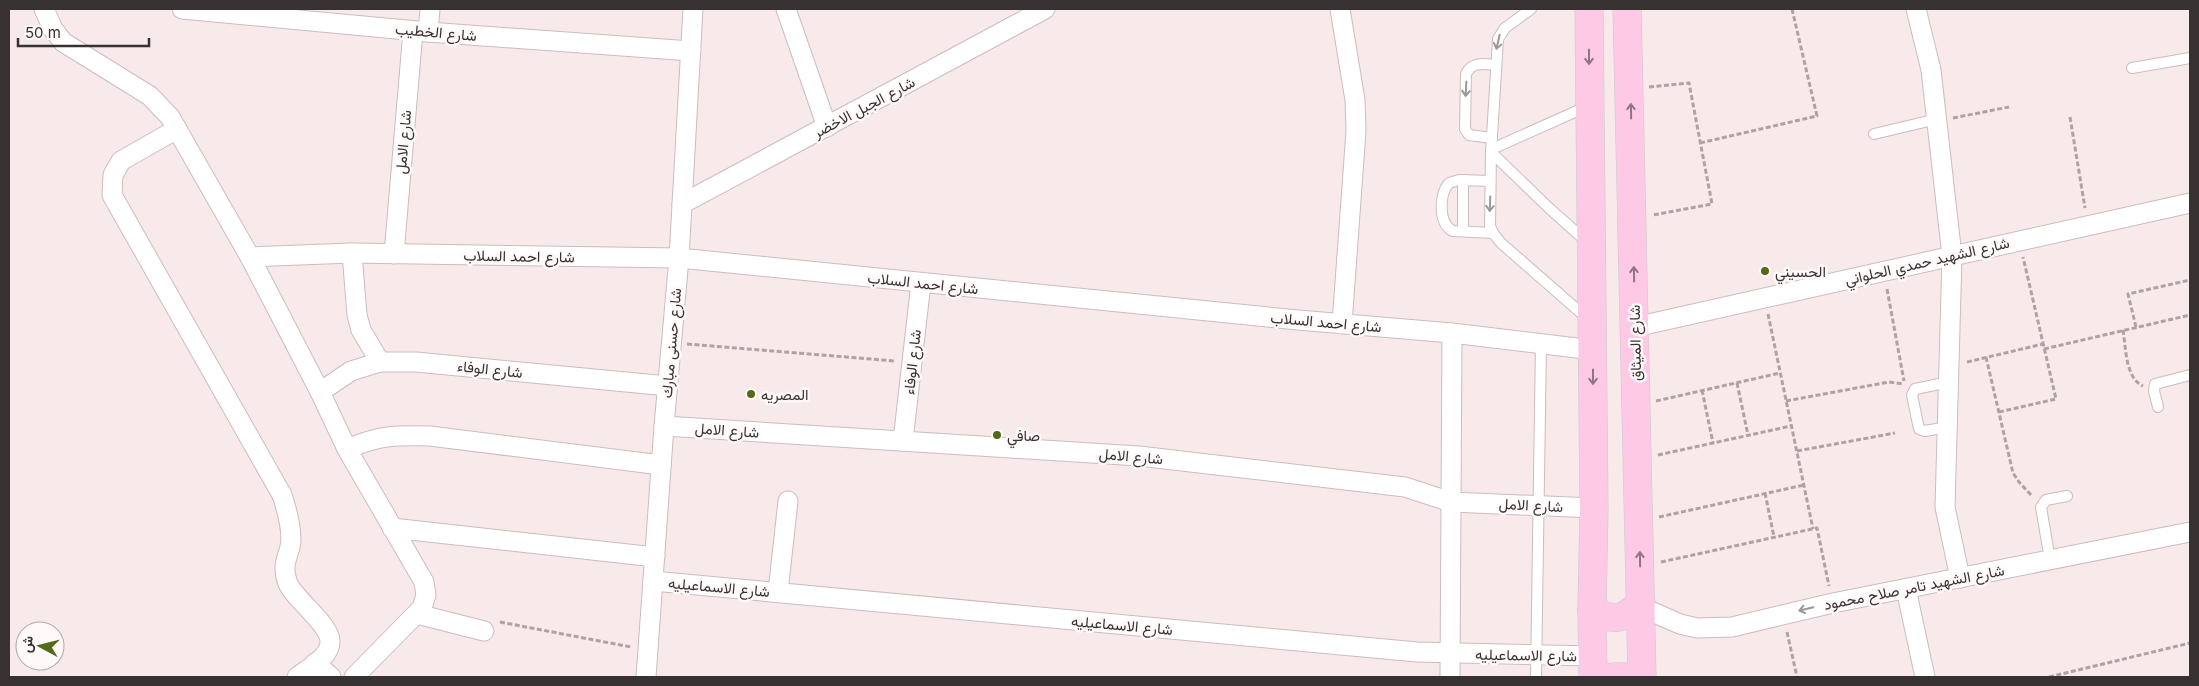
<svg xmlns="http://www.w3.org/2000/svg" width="2199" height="686" viewBox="0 0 2199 686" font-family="Inter,Vazirmatn,sans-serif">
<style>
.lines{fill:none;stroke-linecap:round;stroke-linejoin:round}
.lane-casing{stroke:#cbbdbf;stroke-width:12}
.street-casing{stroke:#cbbdbf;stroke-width:21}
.primary-casing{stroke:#cbc9ca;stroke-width:29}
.path{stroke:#aea3a4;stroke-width:3;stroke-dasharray:5 2.5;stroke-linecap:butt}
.lane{stroke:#fff;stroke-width:10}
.street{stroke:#fff;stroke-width:19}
.primary{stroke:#fdc9e4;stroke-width:28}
.oneway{stroke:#9b9898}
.oneway2{stroke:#907582}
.poi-dot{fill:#546a18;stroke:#fff9f9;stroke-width:2}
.labels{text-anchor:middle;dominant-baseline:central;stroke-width:5;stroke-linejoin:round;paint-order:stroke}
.street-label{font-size:15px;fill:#373132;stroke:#fff9f9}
.poi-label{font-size:15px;fill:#373132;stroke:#fff9f9;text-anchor:start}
</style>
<rect width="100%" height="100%" fill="#f8e9eb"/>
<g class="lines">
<defs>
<g id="lane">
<polyline points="1531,9 1505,28 1498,39 1491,152 1490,226 1493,233 1501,243 1588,319"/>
<polyline points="2132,68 2190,58"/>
<polyline points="1874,134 1937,119"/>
<path d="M 1492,138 L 1469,135 L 1465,129 L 1466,74 C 1472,61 1484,64 1496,65"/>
<polyline points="1492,149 1588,106"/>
<polyline points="1491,152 1549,208 1587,242"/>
<path d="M 1490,181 L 1459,180 L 1449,183 C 1439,194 1438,224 1453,231 L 1493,233"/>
<polyline points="1463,231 1463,180"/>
<polyline points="2158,407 2154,391 2155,384 2190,375"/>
<polyline points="1948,427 1925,431 1919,429 1912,395 1915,389 1949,382"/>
<polyline points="2050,560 2041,507 2046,500 2067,496"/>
<polyline points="1536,677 1541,343"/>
</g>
<g id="street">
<polyline points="44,9 53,29 63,42 150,96 170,117 250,257 320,392 347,449 424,582 426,595 422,608 354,677"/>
<polyline points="182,9 428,32 691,51"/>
<polyline points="786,9 827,127"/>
<polyline points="1340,9 1355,100 1356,131 1342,324"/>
<polyline points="1916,9 1931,70 1952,256 1945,507 1960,578"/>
<polyline points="428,32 430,9"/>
<path d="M 177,129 L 121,161 L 113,175 L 112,195 L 282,495 C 287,510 291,524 291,540 C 290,557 281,560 287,581 C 292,598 331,624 330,642 C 330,657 308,669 297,677"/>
<polyline points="682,204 1045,9"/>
<polyline points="352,253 357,315 361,330 380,362"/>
<polyline points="394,254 413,31"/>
<polyline points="250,257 352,253 679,258 1298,320 1452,333 1593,350"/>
<polyline points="1635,327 2190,203"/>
<polyline points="320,392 351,371 380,362 416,362 668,386"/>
<polyline points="664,426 1139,456 1405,487 1451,502 1594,508"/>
<polyline points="903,441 921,283"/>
<path d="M 347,449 C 380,435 395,435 430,436 L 661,465"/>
<polyline points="392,528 655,557"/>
<polyline points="653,581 1417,652 1593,656"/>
<polyline points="1906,589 1925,677"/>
<polyline points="778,592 788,501"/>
<polyline points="1641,607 1680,624 1697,628 1732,627 1833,603 2190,532"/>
<polyline points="417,614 484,631"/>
<polyline points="315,663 331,677"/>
<polyline points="646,677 664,426 679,258 693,9"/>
<polyline points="1450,677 1452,333"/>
</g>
<g id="primary">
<polyline points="1589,9 1594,508 1592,610 1593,677"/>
<polyline points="1627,9 1642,677"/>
<path d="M 1592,610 C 1613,622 1625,620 1641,602"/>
<polyline points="1613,677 1628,677"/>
</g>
</defs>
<!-- lane casing -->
<use href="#lane" class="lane-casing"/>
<!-- street casing -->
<use href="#street" class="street-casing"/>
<!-- primary casing -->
<use href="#primary" class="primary-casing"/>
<!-- path -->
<g class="path">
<polyline points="1649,87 1689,83 1712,204 1653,215"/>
<polyline points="2070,117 2085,208"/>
<polyline points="1953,118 2009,107"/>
<polyline points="1700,143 1817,116 1792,9"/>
<polyline points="1887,289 1904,381"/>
<polyline points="1768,314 1813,529"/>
<polyline points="2136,327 2128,294 2190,280"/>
<path d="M 2123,330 C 2126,347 2125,378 2143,386"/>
<polyline points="687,344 895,361"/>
<polyline points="2044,349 2190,315"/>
<polyline points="1986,357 2013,473 2019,482 2032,496"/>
<polyline points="1967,362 2043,344"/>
<polyline points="1737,383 1748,435"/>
<polyline points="1702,390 1713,443"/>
<polyline points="1656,401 1780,373"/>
<polyline points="1786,401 1889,382 1904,384"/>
<polyline points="1999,412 2056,399 2023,257"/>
<polyline points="1797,451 1895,433"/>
<polyline points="1658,455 1791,426"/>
<polyline points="1765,493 1774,537"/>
<polyline points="1659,517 1804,485"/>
<polyline points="1661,562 1817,528 1829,586"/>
<polyline points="500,622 631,647"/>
<polyline points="1787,632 1797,677"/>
<polyline points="2049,677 2190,643"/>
</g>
<!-- lane -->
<use href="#lane" class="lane"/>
<!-- street -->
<use href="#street" class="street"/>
<!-- primary -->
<use href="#primary" class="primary"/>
</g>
<!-- one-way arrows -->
<defs><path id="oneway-shaft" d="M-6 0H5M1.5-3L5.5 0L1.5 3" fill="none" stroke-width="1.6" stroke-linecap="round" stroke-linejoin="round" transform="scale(1.25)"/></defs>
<g class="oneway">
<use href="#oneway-shaft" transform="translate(1498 42) rotate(103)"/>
<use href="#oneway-shaft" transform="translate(1466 89) rotate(93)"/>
<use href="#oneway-shaft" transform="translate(1490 204) rotate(92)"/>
<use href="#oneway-shaft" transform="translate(1806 609) rotate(167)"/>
</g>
<g class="oneway2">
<use href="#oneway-shaft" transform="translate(1589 57) rotate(90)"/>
<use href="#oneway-shaft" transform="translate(1631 111) rotate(-91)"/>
<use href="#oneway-shaft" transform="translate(1634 274) rotate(-91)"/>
<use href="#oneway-shaft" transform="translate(1593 377) rotate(90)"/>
<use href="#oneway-shaft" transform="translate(1640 559) rotate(-91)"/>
</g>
<!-- markers -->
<g class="poi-dot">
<circle cx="1765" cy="271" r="5"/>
<circle cx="751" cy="394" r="5"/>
<circle cx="997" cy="435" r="5"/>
</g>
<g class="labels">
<!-- street labels -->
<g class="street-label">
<text transform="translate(436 32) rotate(5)">شارع الخطيب</text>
<text transform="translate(864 107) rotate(-28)">شارع الجبل الاخضر</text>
<text transform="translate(403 142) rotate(-85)">شارع الامل</text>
<text transform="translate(519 256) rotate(1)">شارع احمد السلاب</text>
<text transform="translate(1927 261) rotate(-13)">شارع الشهيد حمدي الحلواني</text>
<text transform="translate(923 283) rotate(6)">شارع احمد السلاب</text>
<text transform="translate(1326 322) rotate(5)">شارع احمد السلاب</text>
<text transform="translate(671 343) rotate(-85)">شارع حسنى مبارك</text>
<text transform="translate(1635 343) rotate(-91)">شارع الميثاق</text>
<text transform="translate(912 362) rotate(-84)">شارع الوفاء</text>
<text transform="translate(490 369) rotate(6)">شارع الوفاء</text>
<text transform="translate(727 430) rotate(4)">شارع الامل</text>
<text transform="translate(1131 456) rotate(5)">شارع الامل</text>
<text transform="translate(1531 505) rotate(3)">شارع الامل</text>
<text transform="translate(719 587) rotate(5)">شارع الاسماعيليه</text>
<text transform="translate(1914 587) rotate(-11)">شارع الشهيد تامر صلاح محمود</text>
<text transform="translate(1122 625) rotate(5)">شارع الاسماعيليه</text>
<text transform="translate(1526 655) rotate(1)">شارع الاسماعيليه</text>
</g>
<!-- poi labels -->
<g class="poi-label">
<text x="1775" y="271">الحسيني</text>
<text x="761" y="394">المصريه</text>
<text x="1007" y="435">صافي</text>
</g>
</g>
<!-- border -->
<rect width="2199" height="686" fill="none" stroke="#373132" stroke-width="20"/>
<!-- north arrow -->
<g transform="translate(40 646) rotate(277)"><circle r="24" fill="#fff9f9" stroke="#afa9a9"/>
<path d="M0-4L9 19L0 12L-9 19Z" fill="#546a18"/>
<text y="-8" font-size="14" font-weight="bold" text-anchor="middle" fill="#373132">ش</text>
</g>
<!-- scale -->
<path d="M18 38v8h131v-8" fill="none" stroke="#373132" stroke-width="2.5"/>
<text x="25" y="38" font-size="15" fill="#373132" stroke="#fff9f9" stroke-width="4" paint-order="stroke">50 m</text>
</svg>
